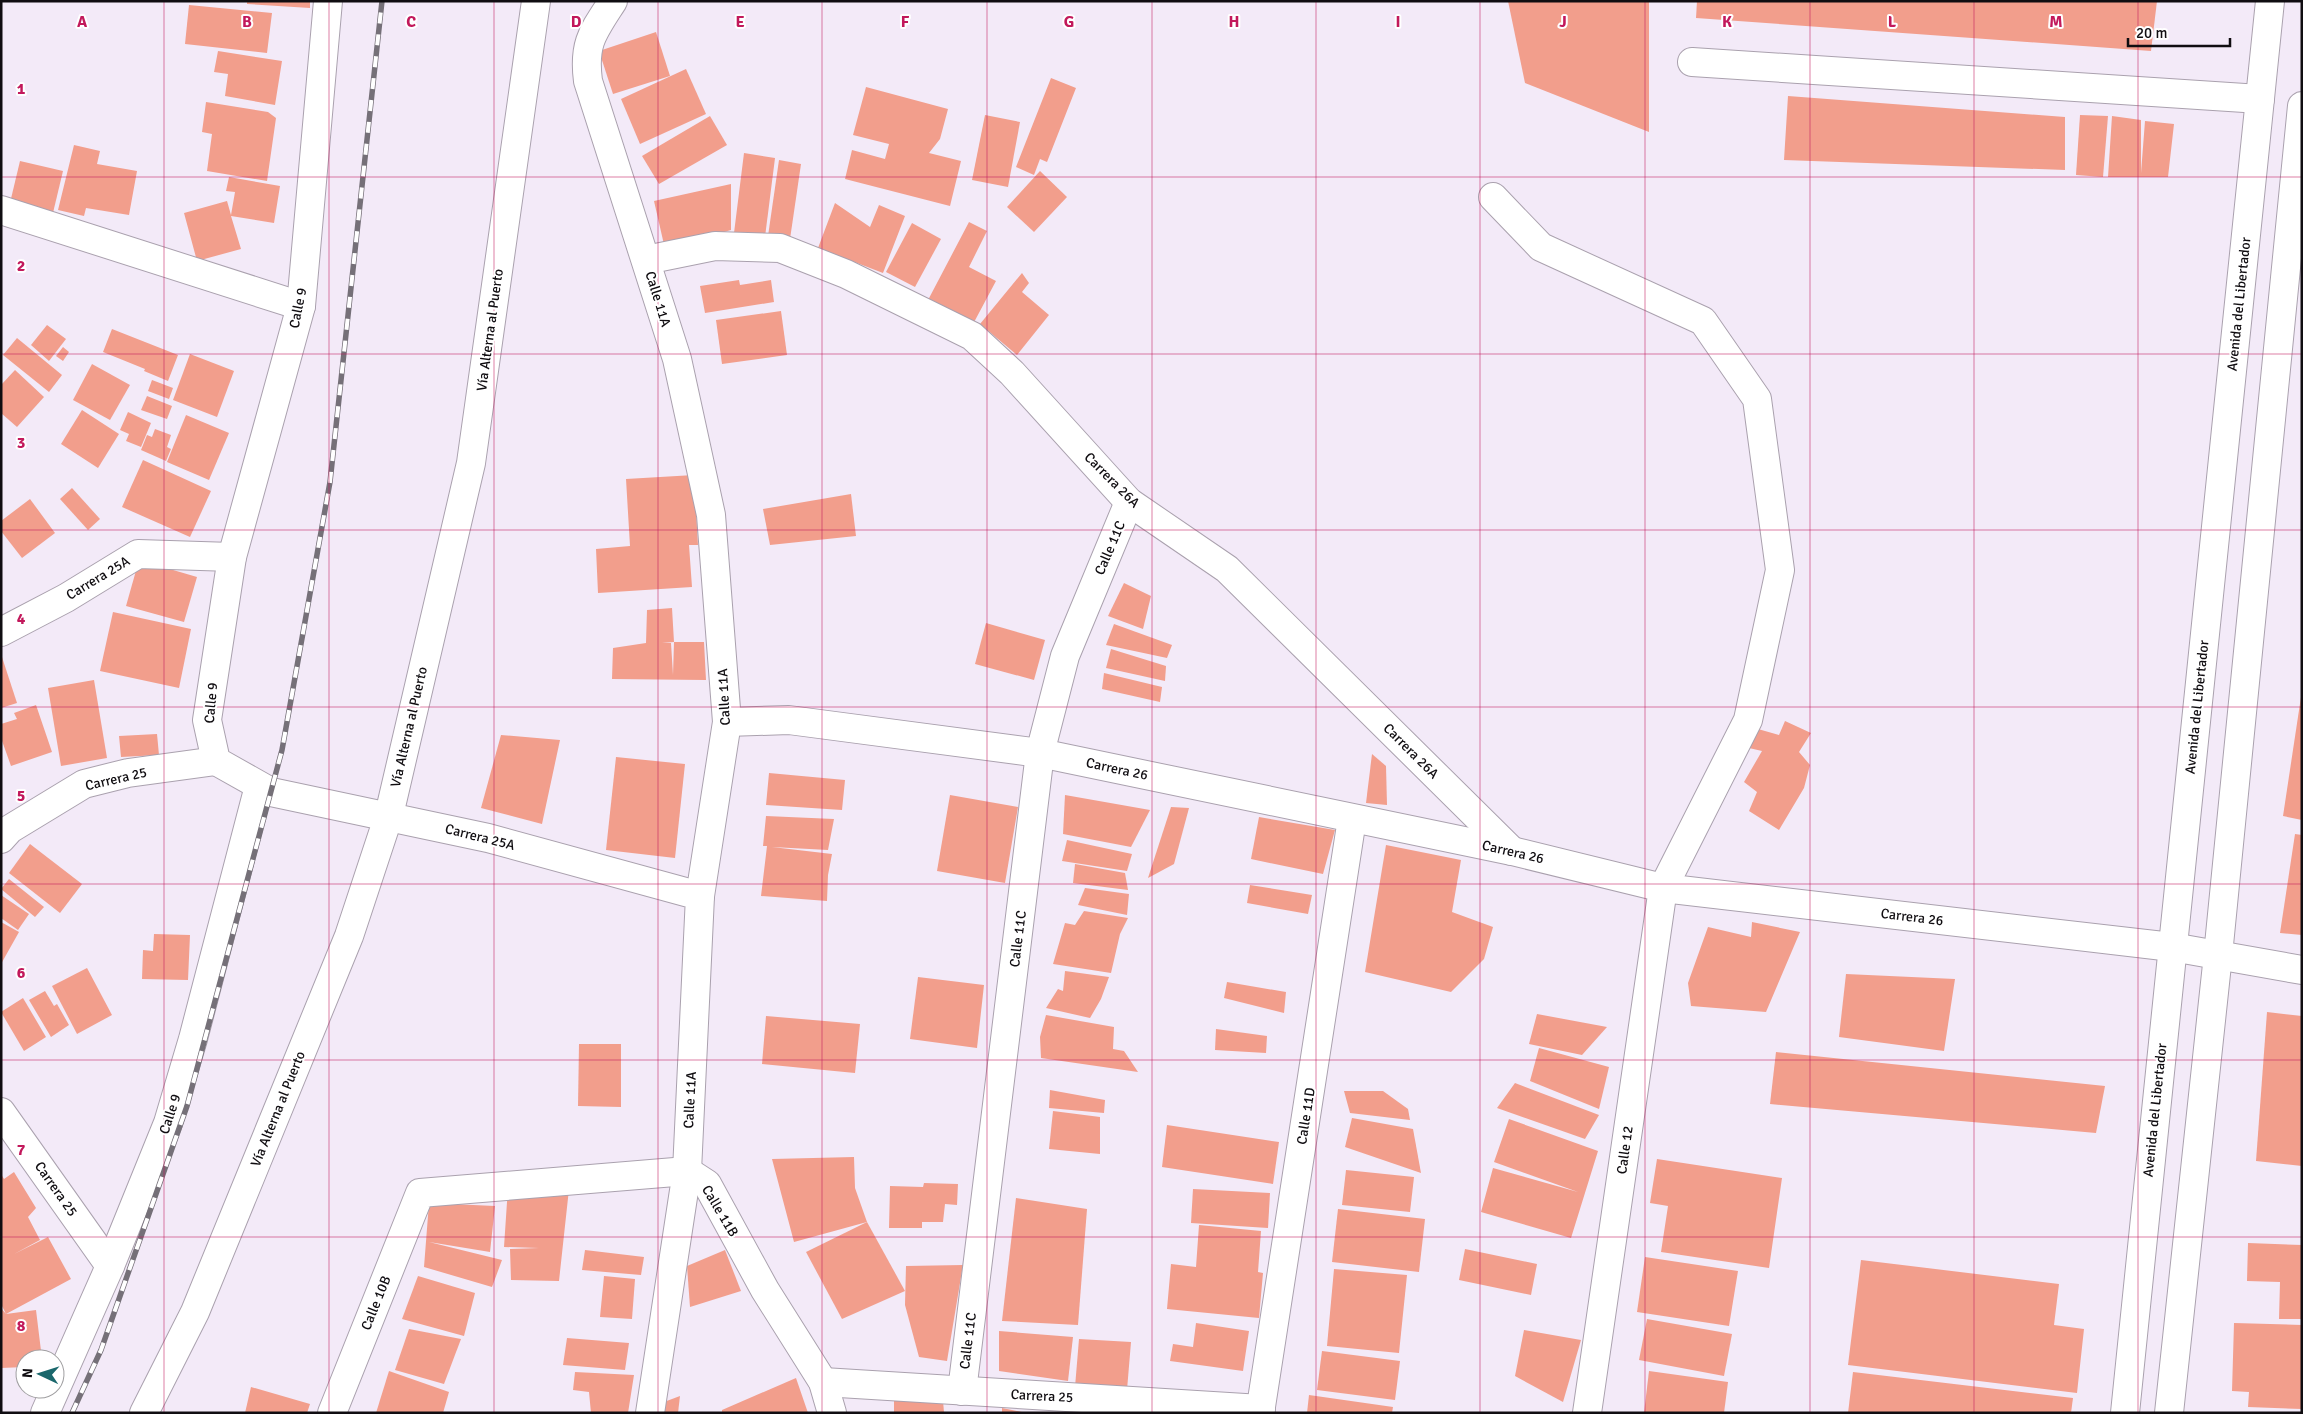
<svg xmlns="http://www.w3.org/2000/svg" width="2303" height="1414" viewBox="0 0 2303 1414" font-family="Signika,sans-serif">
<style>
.building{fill:#f29e8c;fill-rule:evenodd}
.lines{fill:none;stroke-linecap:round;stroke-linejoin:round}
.street-casing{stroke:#aaa1ae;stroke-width:30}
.secondary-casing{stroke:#aaa1ae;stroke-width:30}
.primary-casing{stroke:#aaa1ae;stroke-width:30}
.street{stroke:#fff;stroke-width:28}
.secondary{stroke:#fff;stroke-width:28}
.primary{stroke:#fff;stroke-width:28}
.rail-casing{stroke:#757078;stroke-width:5.5}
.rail{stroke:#fff;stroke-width:4;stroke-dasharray:11;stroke-linecap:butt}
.grid{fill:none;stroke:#c2185b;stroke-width:1;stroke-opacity:0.55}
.labels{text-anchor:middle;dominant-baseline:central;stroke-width:4;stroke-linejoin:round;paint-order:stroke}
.street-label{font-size:14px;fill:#100d11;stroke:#fff}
.grid-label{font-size:16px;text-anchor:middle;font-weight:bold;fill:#c2185b;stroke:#fff;stroke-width:4;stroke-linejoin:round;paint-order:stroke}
</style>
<rect width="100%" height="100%" fill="#f3eaf8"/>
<!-- building -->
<g class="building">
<polygon points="247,1 310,1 310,8 247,4"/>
<polygon points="1508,1 1649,1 1649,132 1525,83"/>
<polygon points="1697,1 2157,1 2151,51 1696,18"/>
<polygon points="189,5 272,13 267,53 185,44"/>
<polygon points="656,32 670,76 613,94 599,51"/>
<polygon points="218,51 282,61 275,105 225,96 228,74 214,72"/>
<polygon points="686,69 706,114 640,144 621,99"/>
<polygon points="1051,78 1076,88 1047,162 1040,159 1034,175 1016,167"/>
<polygon points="866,87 948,109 940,139 929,153 961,161 950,206 845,179 852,150 885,159 889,144 853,135"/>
<polygon points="1788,96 2065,117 2065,170 1784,160"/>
<polygon points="206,102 268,112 276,118 267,181 207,171 212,134 202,132"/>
<polygon points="985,115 1020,122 1008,187 972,180"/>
<polygon points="2080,115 2108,116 2103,177 2076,175"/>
<polygon points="710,116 727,145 659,184 642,156"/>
<polygon points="2112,116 2141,120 2141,173 2145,121 2174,124 2168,177 2108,177"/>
<polygon points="74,145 100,151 97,164 137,171 129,215 86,208 84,216 58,210"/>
<polygon points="744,153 775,158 765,237 734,233"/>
<polygon points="779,160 801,164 790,239 768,236"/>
<polygon points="20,161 63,171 52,217 9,207"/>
<polygon points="1040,171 1067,197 1034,232 1007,207"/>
<polygon points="229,177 280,186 274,223 231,216 241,249 197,261 184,213 227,201 231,215 235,192 226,191"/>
<polygon points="731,184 731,230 665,249 654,201"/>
<polygon points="835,203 870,227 879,205 905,216 883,273 818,248"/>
<polygon points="969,222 987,231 969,267 996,281 972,326 927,302"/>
<polygon points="912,223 941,239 915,287 886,272"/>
<polygon points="1022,273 1029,283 1022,292 1049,315 1017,355 980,324"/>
<polygon points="739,280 740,285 771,280 774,302 705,313 700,286"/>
<polygon points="781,311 787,355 722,364 716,320"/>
<polygon points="47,325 66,339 49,361 31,345"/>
<polygon points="112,329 178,355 168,381 144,371 145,369 103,352"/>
<polygon points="17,338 62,375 49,392 3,355"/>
<polygon points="63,347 69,352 63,361 56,356"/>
<polygon points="190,354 234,371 217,417 173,400"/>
<polygon points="92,364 130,385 110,420 73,400"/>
<polygon points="15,370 44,397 17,427 1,413 1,385"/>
<polygon points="152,380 173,388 169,399 148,391"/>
<polygon points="147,396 172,406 167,419 141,410"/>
<polygon points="82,410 119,434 98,468 61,444"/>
<polygon points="128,412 151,423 141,447 126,441 129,434 120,430"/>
<polygon points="186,415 229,433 209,480 167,462"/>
<polygon points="155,429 171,435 167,447 171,449 166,461 141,450 147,435 152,437"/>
<polygon points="143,460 211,491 190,537 122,507"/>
<polygon points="694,475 698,545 689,545 692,587 598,593 596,549 630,546 626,479"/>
<polygon points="72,488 100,519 88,530 60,499"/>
<polygon points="851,494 856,536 770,545 763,509"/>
<polygon points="30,499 55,533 22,558 1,531 1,521"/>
<polygon points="139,560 197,577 184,622 126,606"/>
<polygon points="1124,583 1151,596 1143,629 1108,616"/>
<path d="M 672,608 L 674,642 L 704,642 L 706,680 L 612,679 L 613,648 L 646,643 L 647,610 ZM 674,642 L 673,675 L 671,643 L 662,643 Z"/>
<polygon points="113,612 191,629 179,688 100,671"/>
<polygon points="986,623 1045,640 1034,680 975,664"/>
<polygon points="1114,624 1172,645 1167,658 1106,645"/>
<polygon points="1111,649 1166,666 1165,681 1106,668"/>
<polygon points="1,654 17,703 1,708"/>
<polygon points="1104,673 1162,687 1160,702 1102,689"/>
<polygon points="94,680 107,758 61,766 48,688"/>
<polygon points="2301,697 2302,697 2302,820 2283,816"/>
<polygon points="36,705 52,752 11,766 1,738 1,724 17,719 14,713"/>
<polygon points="1785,721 1811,733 1799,752 1810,765 1804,788 1779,830 1749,811 1757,792 1744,782 1762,751 1749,748 1758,729 1779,735"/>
<polygon points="157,734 159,755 121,757 119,736"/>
<polygon points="501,735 560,740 542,824 481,808"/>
<polygon points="1372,754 1386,766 1387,805 1366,803"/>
<polygon points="616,757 685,764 675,858 606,850"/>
<polygon points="769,773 845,780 842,810 766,805"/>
<polygon points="950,795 1018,807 1005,883 937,871"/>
<polygon points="1065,795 1150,810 1131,847 1063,834"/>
<polygon points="1171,807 1189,808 1174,864 1148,878"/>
<polygon points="766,816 834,819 828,850 772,847 832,854 828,875 827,901 761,896 767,846 763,846"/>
<polygon points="1259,817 1335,830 1323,874 1251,859"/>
<polygon points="2295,834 2302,835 2302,935 2280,933"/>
<polygon points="1067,840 1132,854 1127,871 1062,861"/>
<polygon points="30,844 82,884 60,913 9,873"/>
<polygon points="1386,845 1461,860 1452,912 1493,927 1484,959 1451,992 1365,972"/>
<polygon points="1075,864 1125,873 1128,890 1073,883"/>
<polygon points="9,879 44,907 35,917 1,889"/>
<polygon points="1250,885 1312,895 1308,914 1247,903"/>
<polygon points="1085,888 1129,894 1127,915 1078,905"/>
<polygon points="1,895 29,914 18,930 1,918"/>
<polygon points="1084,911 1128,918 1120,934 1111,973 1053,964 1065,923 1075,925"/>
<polygon points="1,922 19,932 1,964"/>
<polygon points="1752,922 1800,932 1766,1012 1691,1006 1688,983 1708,927 1751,937"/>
<polygon points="154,934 190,935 188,980 142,979 143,950 153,951"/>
<polygon points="87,968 112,1015 77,1034 52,986"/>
<polygon points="1065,971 1109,977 1101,999 1090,1018 1046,1008 1058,989 1063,991"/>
<polygon points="1846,974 1955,979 1944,1051 1839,1037"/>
<polygon points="918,977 984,985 977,1048 910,1039"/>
<polygon points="1227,982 1286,992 1284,1013 1224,998"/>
<polygon points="45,991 54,1006 57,1004 69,1025 51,1037 29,1000"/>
<polygon points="23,998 46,1037 24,1051 1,1012"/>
<polygon points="2267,1012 2302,1016 2302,1166 2256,1161"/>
<polygon points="1537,1014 1607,1027 1582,1055 1529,1044"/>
<polygon points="1046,1015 1114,1027 1113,1049 1124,1051 1138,1072 1041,1058 1040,1037"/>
<polygon points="766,1016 860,1024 855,1073 762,1064"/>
<polygon points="1216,1029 1267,1036 1266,1053 1215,1050"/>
<polygon points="579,1044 621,1044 621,1107 578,1106"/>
<polygon points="1539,1048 1609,1067 1599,1109 1530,1081"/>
<polygon points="1776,1052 2105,1086 2096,1133 1770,1104"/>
<polygon points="1515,1083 1599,1115 1585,1139 1497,1108"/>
<polygon points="1050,1090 1105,1100 1104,1113 1049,1108"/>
<polygon points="1344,1091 1383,1091 1408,1109 1410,1120 1350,1113"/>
<polygon points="1053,1111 1100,1117 1100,1154 1049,1149"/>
<polygon points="1352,1118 1413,1129 1421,1173 1345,1147"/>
<polygon points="1509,1119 1598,1151 1571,1238 1481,1212 1493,1168 1578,1192 1494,1162"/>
<polygon points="1167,1125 1279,1142 1273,1184 1162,1167"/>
<polygon points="854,1157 855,1188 867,1222 794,1242 772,1159"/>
<polygon points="1657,1159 1782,1178 1769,1268 1661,1252 1668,1206 1650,1203"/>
<polygon points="1346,1170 1414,1177 1410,1212 1342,1205"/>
<polygon points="14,1172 36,1208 28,1217 40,1240 14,1254 48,1237 71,1279 6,1314 36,1310 42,1359 25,1359 25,1367 1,1368 1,1308 6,1314 1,1304 1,1174 4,1179"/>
<polygon points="924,1183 958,1184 957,1205 945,1204 943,1222 922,1222 922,1228 889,1228 890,1186 923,1187"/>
<polygon points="508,1187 569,1189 559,1281 511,1280 510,1249 539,1248 504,1247"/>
<polygon points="1193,1189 1270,1193 1268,1228 1191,1223"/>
<polygon points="1016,1198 1087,1209 1078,1325 1002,1321"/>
<polygon points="429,1203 495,1206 490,1252 429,1242 502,1260 492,1287 424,1267"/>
<polygon points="1338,1209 1425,1219 1419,1272 1332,1262"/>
<polygon points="867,1222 905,1291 842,1319 806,1252"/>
<polygon points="1199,1225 1261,1231 1258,1272 1263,1273 1259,1318 1167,1309 1171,1264 1196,1267"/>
<polygon points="2248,1243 2302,1245 2302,1319 2279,1319 2280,1282 2247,1281"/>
<polygon points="1465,1249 1537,1264 1531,1295 1459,1280"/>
<polygon points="585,1250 644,1257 641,1275 582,1270"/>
<polygon points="725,1250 741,1291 690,1307 687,1266"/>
<polygon points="1645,1257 1738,1271 1729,1326 1637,1312"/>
<polygon points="1861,1260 2059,1284 2054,1325 2084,1329 2077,1393 1848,1365"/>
<polygon points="963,1265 947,1361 919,1357 905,1305 906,1266"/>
<polygon points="1334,1269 1407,1275 1399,1353 1327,1346"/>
<polygon points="418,1276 475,1293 464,1336 402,1319"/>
<polygon points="604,1276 635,1279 632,1319 600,1317"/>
<polygon points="1647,1319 1732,1334 1724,1376 1639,1360"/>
<polygon points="1196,1323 1249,1331 1243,1371 1170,1361 1173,1344 1193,1347"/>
<polygon points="2234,1323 2302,1325 2302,1409 2248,1407 2249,1392 2232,1391"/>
<polygon points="409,1329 461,1339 444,1384 395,1370"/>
<polygon points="1524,1330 1581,1340 1563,1402 1515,1376"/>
<polygon points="999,1331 1073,1337 1068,1381 999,1371"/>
<polygon points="567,1338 629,1343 625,1370 563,1365"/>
<polygon points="1079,1339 1131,1342 1127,1390 1075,1387"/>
<polygon points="1322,1351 1400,1361 1395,1400 1317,1390"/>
<polygon points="389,1371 449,1392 443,1413 376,1413"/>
<polygon points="1649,1371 1728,1382 1724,1413 1644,1413"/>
<polygon points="575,1372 634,1375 628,1413 591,1413 589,1392 573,1390"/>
<polygon points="1853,1372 2073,1398 2071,1413 1848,1413"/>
<polygon points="796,1378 808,1413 722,1413 722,1410"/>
<polygon points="251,1387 310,1404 307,1413 245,1413"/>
<polygon points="1309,1395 1393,1407 1392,1413 1307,1413"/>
<polygon points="680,1396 678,1413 663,1413 664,1402"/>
<polygon points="894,1397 943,1400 944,1413 894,1413"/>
<polygon points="1002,1408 1022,1412 1022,1413 1002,1413"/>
</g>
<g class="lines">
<defs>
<g id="street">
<path d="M 613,1 C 593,32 583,43 588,81 L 677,359 L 711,515 L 727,722 L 700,896"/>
<polyline points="1692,62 2260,99"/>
<polyline points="1493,197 1541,247 1703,321 1757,399 1780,570 1748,720 1663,888 1587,1413"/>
<polyline points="1,210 301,306"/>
<polyline points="646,260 715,246 780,248 846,274 972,336 1012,373 1129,502 1227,569 1512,851"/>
<polyline points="1,632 66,598 138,554 232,557"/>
<polyline points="727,722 789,720 1040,753 1512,851 1663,888 2172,947 2302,970"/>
<polyline points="1,839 10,829 84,784 128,773 216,761"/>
<polyline points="1,1112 110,1266"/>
<polyline points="823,1382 1261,1409"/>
<polyline points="962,1391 1040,753 1065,656 1129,502"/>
<polyline points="45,1413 110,1266 168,1123 193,1039 259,786"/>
<polyline points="332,1413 420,1193 687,1171 707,1184 765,1290 823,1382 832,1413"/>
<polyline points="1260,1413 1352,819"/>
</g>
<g id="secondary">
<polyline points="328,1 301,306 232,557 207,720 216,761 271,792 488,838 700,896 687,1171 650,1413"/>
<polyline points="2125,1413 2270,1"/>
<polyline points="2169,1413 2218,955 2302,106"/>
</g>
<polyline id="primary" points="144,1413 195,1312 349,936 389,815 471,463 536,1"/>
</defs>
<!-- street casing -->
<use href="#street" class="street-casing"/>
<!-- secondary casing -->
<use href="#secondary" class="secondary-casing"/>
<!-- primary casing -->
<use href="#primary" class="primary-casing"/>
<!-- street -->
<use href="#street" class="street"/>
<!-- secondary -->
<use href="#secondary" class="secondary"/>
<!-- primary -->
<use href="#primary" class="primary"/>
<defs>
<polyline id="rail" points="72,1413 101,1350 187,1106 282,750 330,482 382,1"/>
</defs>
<!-- rail casing -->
<use href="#rail" class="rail-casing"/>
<!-- rail -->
<use href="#rail" class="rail"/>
</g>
<!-- grid -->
<path class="grid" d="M 164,1 L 164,1413M 329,1 L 329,1413M 494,1 L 494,1413M 658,1 L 658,1413M 822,1 L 822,1413M 987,1 L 987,1413M 1152,1 L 1152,1413M 1316,1 L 1316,1413M 1480,1 L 1480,1413M 1645,1 L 1645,1413M 1810,1 L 1810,1413M 1974,1 L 1974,1413M 2138,1 L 2138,1413M 1,177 L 2302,177M 1,354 L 2302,354M 1,530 L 2302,530M 1,707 L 2302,707M 1,884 L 2302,884M 1,1060 L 2302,1060M 1,1237 L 2302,1237"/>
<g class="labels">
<!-- street labels -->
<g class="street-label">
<text transform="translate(658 299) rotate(73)">Calle 11A</text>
<text transform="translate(2239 304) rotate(-84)">Avenida del Libertador</text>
<text transform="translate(298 308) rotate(-79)">Calle 9</text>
<text transform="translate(490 330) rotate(-82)">Vía Alterna al Puerto</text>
<text transform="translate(1112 480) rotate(45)">Carrera 26A</text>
<text transform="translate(1110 548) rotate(-67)">Calle 11C</text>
<text transform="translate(98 578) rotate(-31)">Carrera 25A</text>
<text transform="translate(724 697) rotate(-93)">Calle 11A</text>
<text transform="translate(211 703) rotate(-85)">Calle 9</text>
<text transform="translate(2197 707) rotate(-84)">Avenida del Libertador</text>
<text transform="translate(409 727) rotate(-77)">Vía Alterna al Puerto</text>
<text transform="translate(1411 751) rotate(45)">Carrera 26A</text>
<text transform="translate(1117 769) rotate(12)">Carrera 26</text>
<text transform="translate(116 779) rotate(-13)">Carrera 25</text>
<text transform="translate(480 837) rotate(14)">Carrera 25A</text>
<text transform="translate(1513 852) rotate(13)">Carrera 26</text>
<text transform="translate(1912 917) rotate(7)">Carrera 26</text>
<text transform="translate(1018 939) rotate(-83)">Calle 11C</text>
<text transform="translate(690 1100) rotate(-87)">Calle 11A</text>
<text transform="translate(278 1109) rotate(-68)">Vía Alterna al Puerto</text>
<text transform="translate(2155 1110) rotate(-84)">Avenida del Libertador</text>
<text transform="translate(170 1114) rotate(-72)">Calle 9</text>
<text transform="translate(1306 1116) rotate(-81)">Calle 11D</text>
<text transform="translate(1625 1150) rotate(-82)">Calle 12</text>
<text transform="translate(56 1189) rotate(55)">Carrera 25</text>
<text transform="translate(720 1211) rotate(59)">Calle 11B</text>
<text transform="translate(376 1303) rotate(-68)">Calle 10B</text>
<text transform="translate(968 1341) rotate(-83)">Calle 11C</text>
<text transform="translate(1042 1396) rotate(3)">Carrera 25</text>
</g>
</g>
<g class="grid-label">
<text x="82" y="27">A</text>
<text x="247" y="27">B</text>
<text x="411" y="27">C</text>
<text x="576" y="27">D</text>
<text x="740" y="27">E</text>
<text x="905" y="27">F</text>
<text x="1069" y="27">G</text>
<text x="1234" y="27">H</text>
<text x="1398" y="27">I</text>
<text x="1563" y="27">J</text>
<text x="1727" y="27">K</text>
<text x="1892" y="27">L</text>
<text x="2056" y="27">M</text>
<text x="21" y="94">1</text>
<text x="21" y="271">2</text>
<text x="21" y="448">3</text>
<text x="21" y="624">4</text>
<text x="21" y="801">5</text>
<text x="21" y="978">6</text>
<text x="21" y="1155">7</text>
<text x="21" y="1331">8</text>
</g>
<!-- border -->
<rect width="2303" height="1414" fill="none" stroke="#100d11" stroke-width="5"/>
<!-- north arrow -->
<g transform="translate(40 1374) rotate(274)"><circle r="24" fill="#ffffff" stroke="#9f9ea0"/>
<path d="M0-4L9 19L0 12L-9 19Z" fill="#1a676c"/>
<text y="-8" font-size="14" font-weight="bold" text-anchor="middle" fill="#100d11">N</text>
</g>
<!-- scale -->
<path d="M2128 38v8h102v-8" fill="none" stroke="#100d11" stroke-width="2.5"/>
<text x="2136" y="38" font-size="15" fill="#100d11" stroke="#ffffff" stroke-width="4" paint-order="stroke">20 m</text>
</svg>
